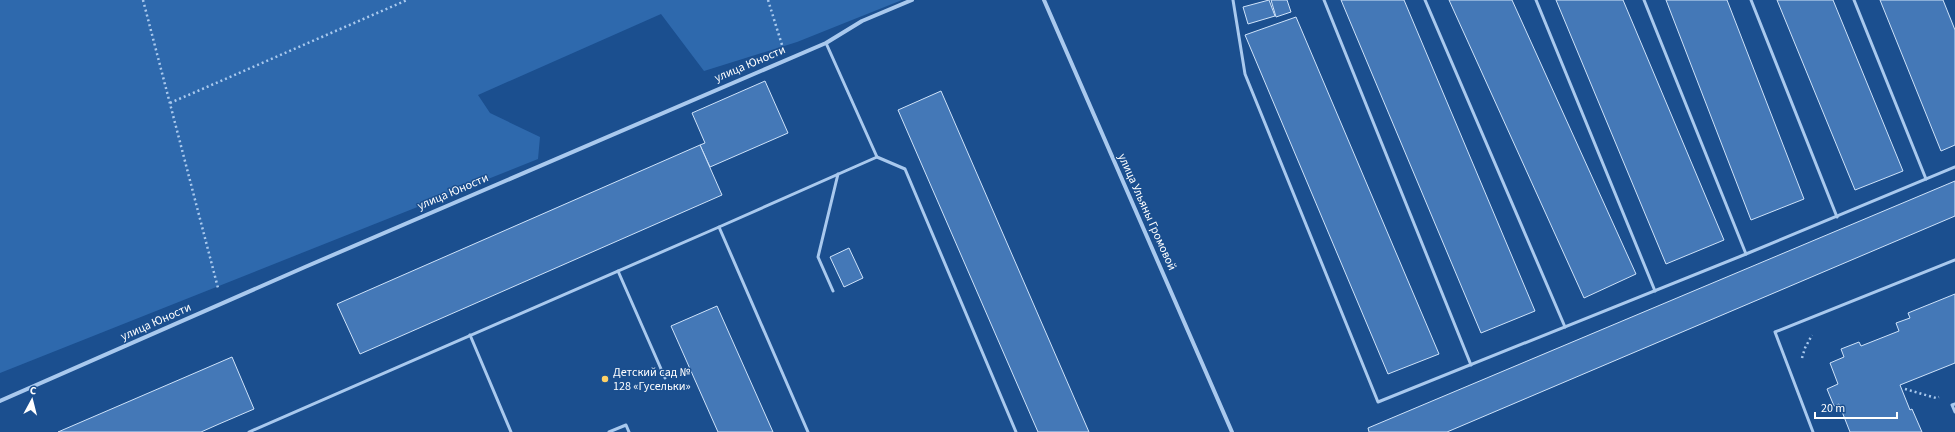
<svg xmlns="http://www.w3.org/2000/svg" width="1955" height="432" viewBox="0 0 1955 432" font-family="'Source Sans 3',sans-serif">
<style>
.green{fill:#2e69ad}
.building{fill:#4478b7;stroke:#cfe3fa}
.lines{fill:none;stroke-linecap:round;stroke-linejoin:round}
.path{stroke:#a9c9ee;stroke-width:2.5;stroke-dasharray:2 3;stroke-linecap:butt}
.service{stroke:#a9c9ee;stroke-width:3}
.minor{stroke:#a9c9ee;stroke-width:4}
.poi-dot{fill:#ffd166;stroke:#1b4f8f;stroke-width:1.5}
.labels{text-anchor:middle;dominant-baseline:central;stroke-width:3;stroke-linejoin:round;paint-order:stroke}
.street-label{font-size:12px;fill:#fff;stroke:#1b4f8f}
.poi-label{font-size:12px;fill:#fff;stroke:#1b4f8f;text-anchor:start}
</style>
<rect width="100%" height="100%" fill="#1b4f8f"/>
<!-- green -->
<polygon class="green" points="0,0 902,0 797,42 704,71 661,14 478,95 490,113 540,137 538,159 0,373"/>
<!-- building -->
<g class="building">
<polygon points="1269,0 1275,16 1248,24 1243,7"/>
<polygon points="1271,0 1287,0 1291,12 1276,17"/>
<polygon points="1341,0 1404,0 1535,311 1481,333"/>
<polygon points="1449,0 1512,0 1636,274 1584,298"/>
<polygon points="1556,0 1623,0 1724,240 1666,264"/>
<polygon points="1666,0 1727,0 1804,199 1751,220"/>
<polygon points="1777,0 1833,0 1903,171 1855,190"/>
<polygon points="1880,0 1943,0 1955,30 1955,145 1941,151"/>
<polygon points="1296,17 1439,354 1388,374 1245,35"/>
<polygon points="765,81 788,133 710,167 700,145 705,143 692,113"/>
<polygon points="941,91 1089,432 1038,432 898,110"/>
<polygon points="700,145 722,195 360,354 337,304"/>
<polygon points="1955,181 1955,216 1447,432 1369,432 1368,428"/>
<polygon points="849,248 863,278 844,287 830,257"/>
<polygon points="1955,294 1955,363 1900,385 1910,410 1912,409 1922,432 1850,432 1839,404 1834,406 1827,389 1838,384 1830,363 1844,357 1841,349 1859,342 1861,346 1899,331 1896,323 1910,318 1908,313"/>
<polygon points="717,306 773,432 718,432 671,326"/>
<polygon points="232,357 254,409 219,424 201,432 58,432"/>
</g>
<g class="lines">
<!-- path -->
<g class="path">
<polyline points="143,0 218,288"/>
<polyline points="768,0 782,45"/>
<polyline points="170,103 407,0"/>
<polyline points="1802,358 1805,348 1812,335"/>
<polyline points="1905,389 1936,398 1939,397"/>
</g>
<!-- service -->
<g class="service">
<polyline points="1233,0 1245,74 1378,402 1746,254"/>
<polyline points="1324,0 1471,365"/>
<polyline points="1425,0 1565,327"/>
<polyline points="1536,0 1655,291"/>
<polyline points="1644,0 1746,254 1955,167"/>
<polyline points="1751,0 1837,217"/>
<polyline points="1854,0 1926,179"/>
<polyline points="826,43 877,157"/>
<polyline points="719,227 877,157 905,169 1016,432"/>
<polyline points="618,271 665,378"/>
<polyline points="833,291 818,257 838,174"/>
<polyline points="470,335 511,432"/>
<polyline points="1955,404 1952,405 1955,412"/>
<polyline points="249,432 719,227 808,432"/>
<polyline points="609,432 626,425 629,432"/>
<polyline points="1813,432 1775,332 1955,260"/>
</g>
<!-- minor -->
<g class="minor">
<polyline points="1044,0 1232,432"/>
<polyline points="0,401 305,267 826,43 862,21 912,0"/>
</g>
</g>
<!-- markers -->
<circle class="poi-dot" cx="605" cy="379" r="4"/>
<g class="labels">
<!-- street labels -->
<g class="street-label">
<text transform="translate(750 64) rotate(-23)">улица Юности</text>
<text transform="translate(453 192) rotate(-23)">улица Юности</text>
<text transform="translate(1147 212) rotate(66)">улица Ульяны Громовой</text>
<text transform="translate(156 322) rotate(-24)">улица Юности</text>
</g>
<!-- poi labels -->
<g class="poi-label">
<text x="613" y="372">Детский сад №<tspan x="613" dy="14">128 «Гусельки»</tspan></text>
</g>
</g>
<!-- north arrow -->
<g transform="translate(32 400) rotate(7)" stroke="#1b4f8f" stroke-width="3" paint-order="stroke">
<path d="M0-3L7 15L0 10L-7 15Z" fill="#ffffff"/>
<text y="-6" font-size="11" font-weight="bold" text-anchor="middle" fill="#ffffff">С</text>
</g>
<!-- scale -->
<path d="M1815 412v6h82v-6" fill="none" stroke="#ffffff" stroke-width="2"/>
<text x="1821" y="412" font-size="12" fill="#ffffff" stroke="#1b4f8f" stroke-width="3" paint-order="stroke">20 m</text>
</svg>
